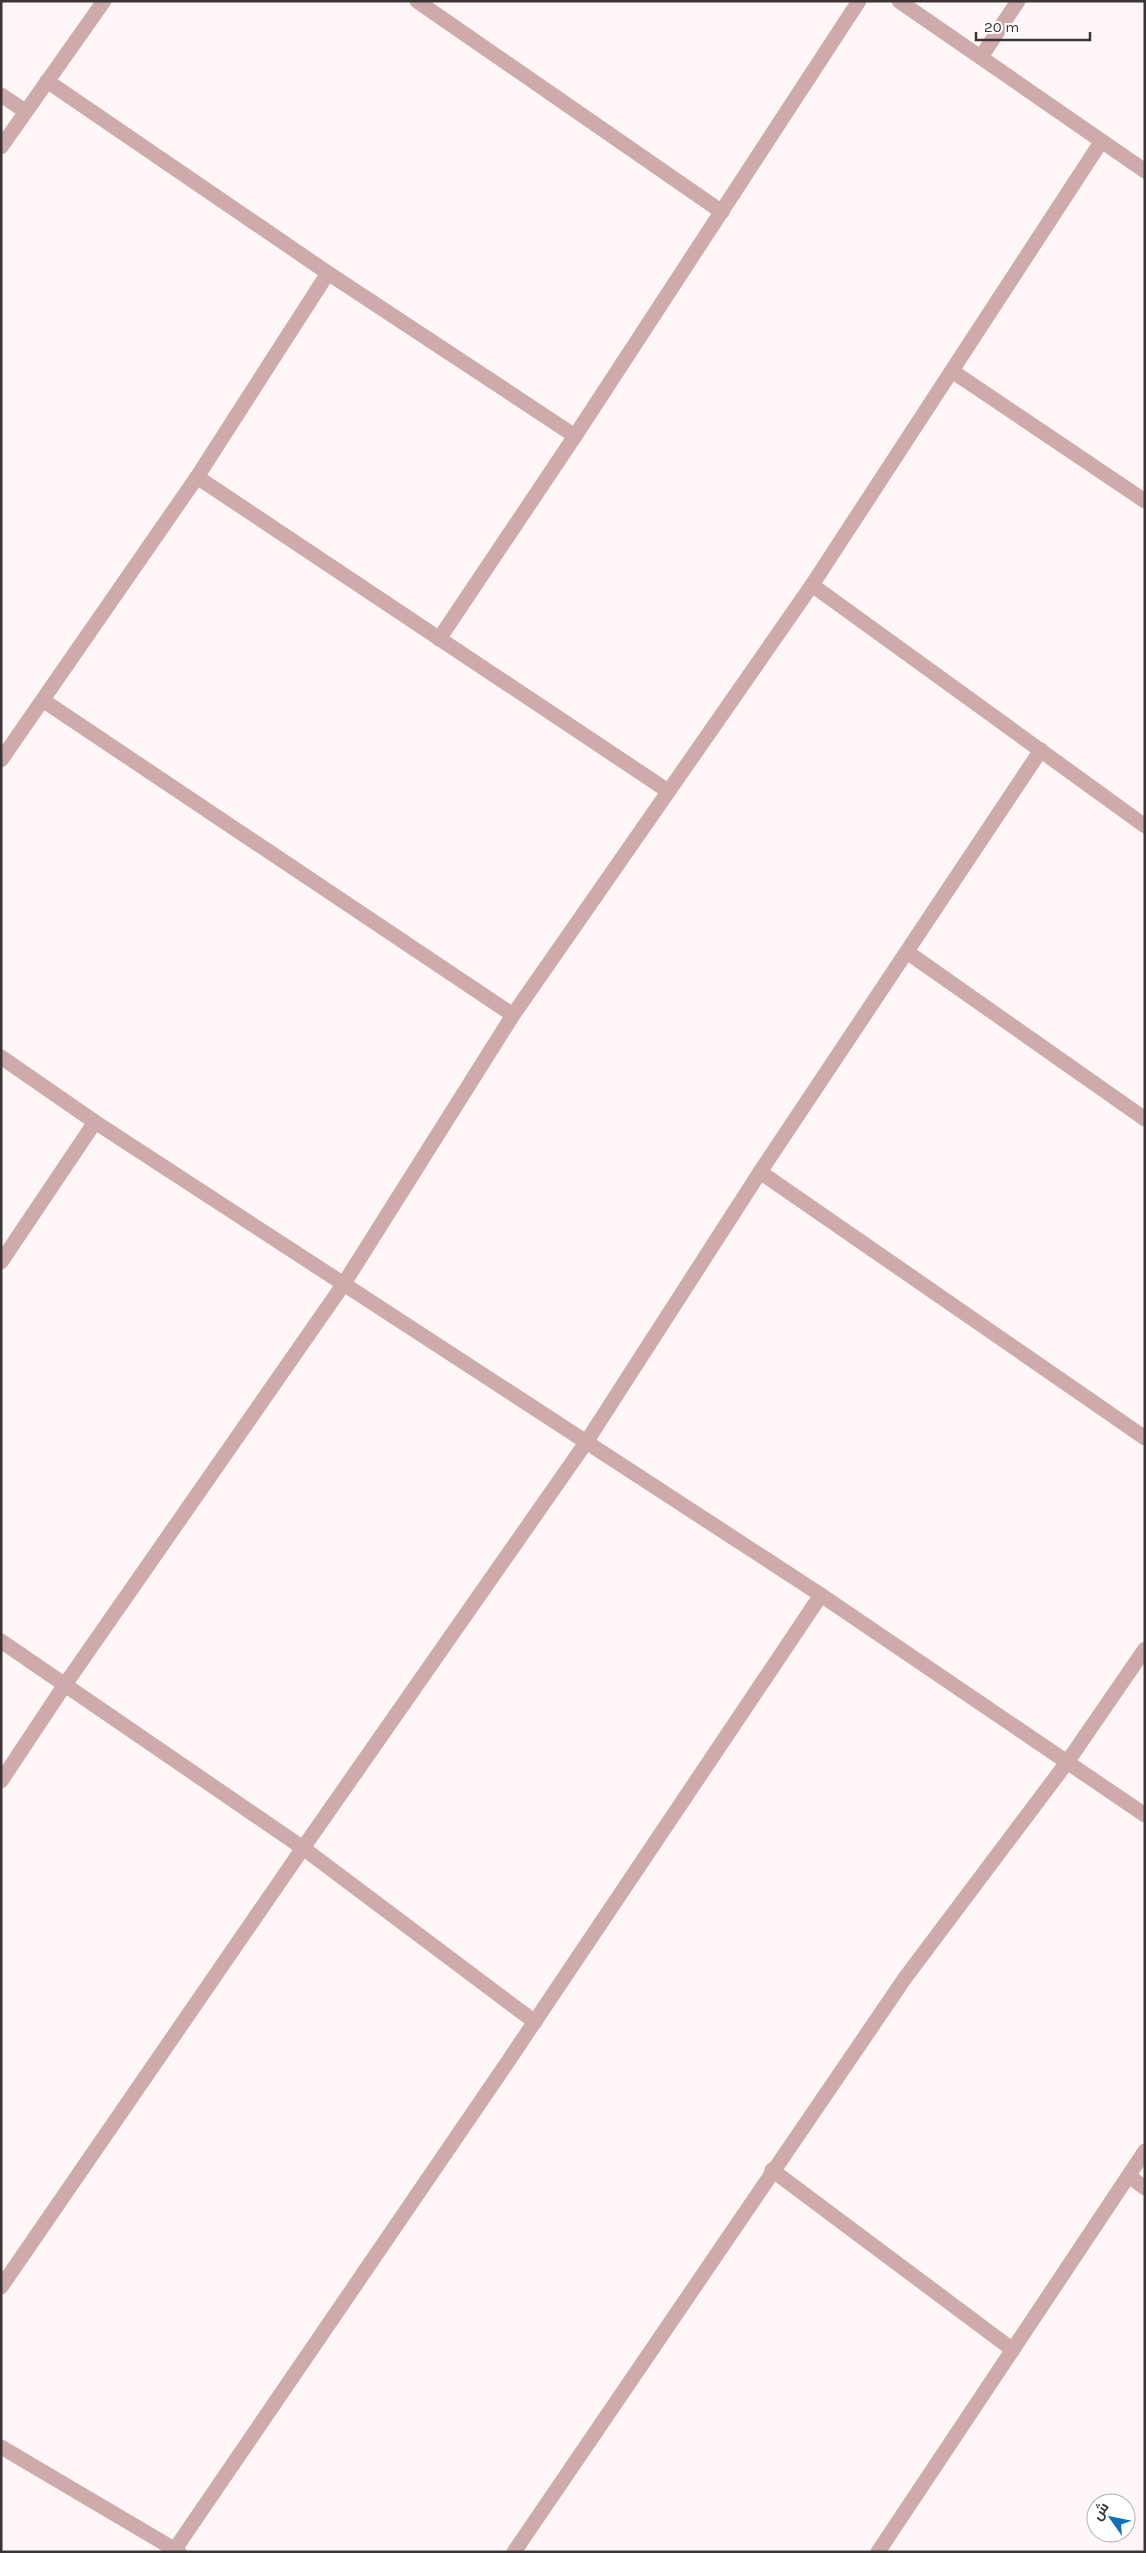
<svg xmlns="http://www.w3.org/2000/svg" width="1146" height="2553" viewBox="0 0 1146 2553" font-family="Karla,Cairo,sans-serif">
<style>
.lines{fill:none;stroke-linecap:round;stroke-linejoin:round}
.street{stroke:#cfaaab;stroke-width:15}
</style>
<rect width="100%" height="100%" fill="#fff7f7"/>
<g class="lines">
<!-- street -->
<g class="street">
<polyline points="417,1 722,212"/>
<polyline points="899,1 1145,171"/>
<polyline points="981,57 1018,1"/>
<polyline points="47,81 328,273 575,436"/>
<polyline points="1,95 25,111"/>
<polyline points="1,147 104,1"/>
<polyline points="952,371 1145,501"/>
<polyline points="197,477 668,791"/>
<polyline points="812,585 1145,826"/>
<polyline points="439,639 575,436 859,1"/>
<polyline points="44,701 513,1015"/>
<polyline points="1,760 197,477 328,273"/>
<polyline points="907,952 1145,1119"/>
<polyline points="1,1057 95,1122 821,1595 1145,1815"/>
<polyline points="760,1172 1145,1438"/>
<polyline points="1,1262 95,1122"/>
<polyline points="1,1641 303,1848 535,2022"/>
<polyline points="1,1781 64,1686 343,1285 513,1015 812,585 1101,142"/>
<polyline points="772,2170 1013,2350"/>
<polyline points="1129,2176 1145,2188"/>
<polyline points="1,2287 303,1848 585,1444 760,1172 1041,750"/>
<polyline points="1,2447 179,2552"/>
<polyline points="173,2552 507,2063 821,1595"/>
<polyline points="514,2552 905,1978 1068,1761 1145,1649"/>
<polyline points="878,2552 1145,2151"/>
</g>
</g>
<!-- border -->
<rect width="1146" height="2553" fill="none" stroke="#3b3434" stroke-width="5"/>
<!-- north arrow -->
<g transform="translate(1111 2518) rotate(303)"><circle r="24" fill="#ffffff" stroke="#b1aeae"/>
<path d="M0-4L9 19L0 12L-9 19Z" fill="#0f70bd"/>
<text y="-8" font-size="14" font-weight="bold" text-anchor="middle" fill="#3b3434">ش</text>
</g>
<!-- scale -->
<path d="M976 32v8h114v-8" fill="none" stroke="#3b3434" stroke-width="2.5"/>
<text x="984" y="32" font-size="15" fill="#3b3434" stroke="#ffffff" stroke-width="4" paint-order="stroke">20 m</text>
</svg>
